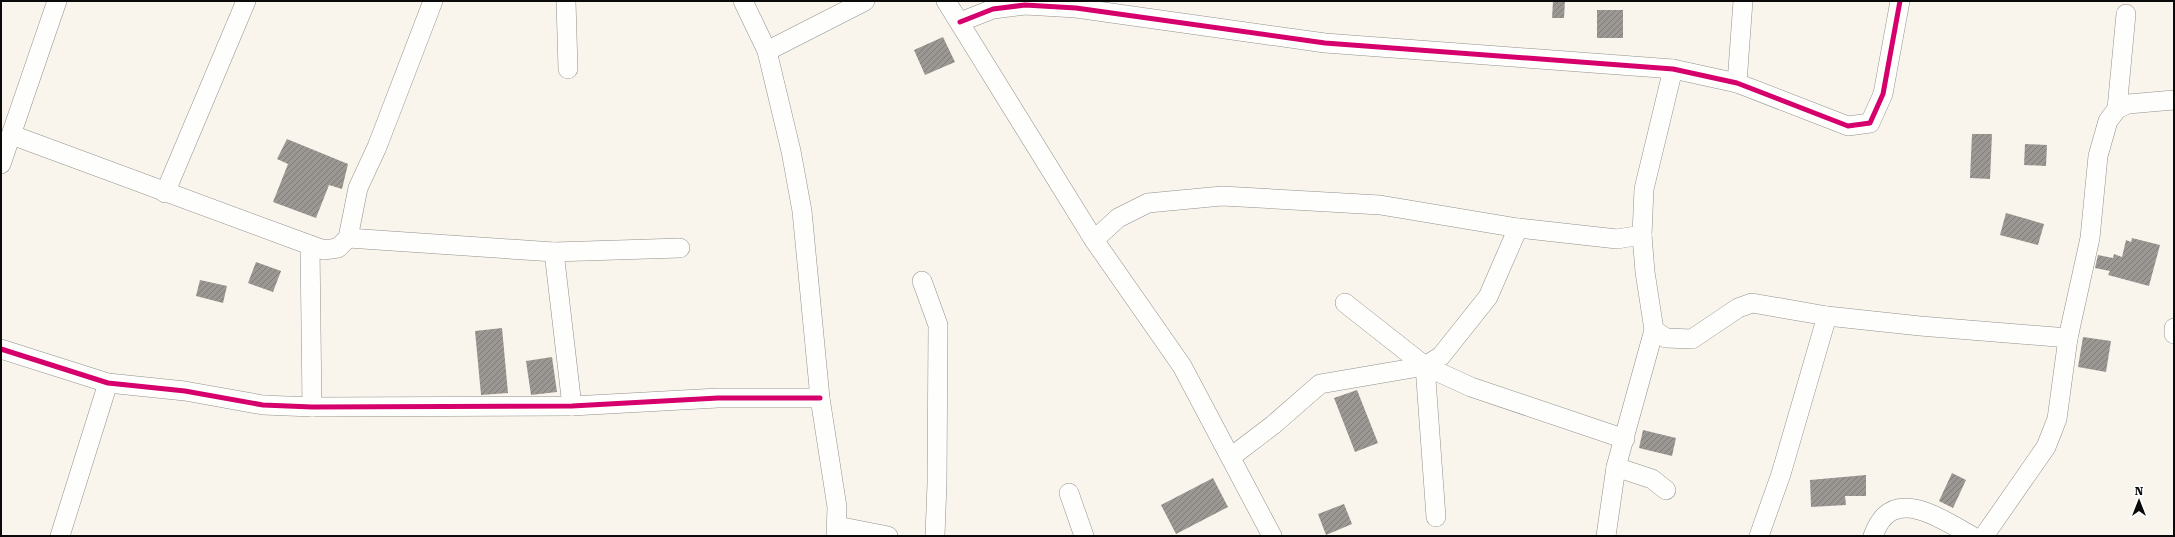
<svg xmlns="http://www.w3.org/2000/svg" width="2175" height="537" viewBox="0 0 2175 537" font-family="'Roboto Serif',serif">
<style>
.building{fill:url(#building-hatch)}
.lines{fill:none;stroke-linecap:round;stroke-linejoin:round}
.minor-casing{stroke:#92908c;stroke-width:20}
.minor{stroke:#fefefc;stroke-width:19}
.cycleway-casing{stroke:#fff;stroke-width:8}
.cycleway{stroke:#d6006c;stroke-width:5}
</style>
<defs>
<pattern id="building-hatch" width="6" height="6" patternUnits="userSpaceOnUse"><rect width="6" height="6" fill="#9b9894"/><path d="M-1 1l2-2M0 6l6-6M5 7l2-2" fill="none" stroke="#7d7a77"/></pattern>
</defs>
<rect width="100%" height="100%" fill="#f9f5ed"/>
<!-- building -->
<g class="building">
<polygon points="1553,1 1565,1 1564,18 1552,18"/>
<rect x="1597" y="10" width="26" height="28"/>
<polygon points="943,37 955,62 925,75 914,50"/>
<polygon points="1972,134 1992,134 1990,179 1970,178"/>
<polygon points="287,139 348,164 342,189 329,185 316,218 273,202 288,164 277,159"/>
<polygon points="2025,144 2047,145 2046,166 2024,165"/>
<polygon points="2006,213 2044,224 2038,245 2000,235"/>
<polygon points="2132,238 2160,245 2149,286 2108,275 2110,271 2095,268 2098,255 2113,258 2114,254 2122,257 2126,240 2131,242"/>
<polygon points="256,262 281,271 273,292 248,283"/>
<polygon points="200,280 227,286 223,303 196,296"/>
<polygon points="502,328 508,393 481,395 475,331"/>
<polygon points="2083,337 2111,341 2106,372 2078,367"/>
<polygon points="552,357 557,392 531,395 526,361"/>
<polygon points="1357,390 1378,443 1355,452 1334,398"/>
<polygon points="1643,430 1676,438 1672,456 1639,448"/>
<polygon points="1952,473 1966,480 1953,508 1939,501"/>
<polygon points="1866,475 1866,496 1845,496 1846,505 1811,507 1810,480"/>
<polygon points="1213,478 1228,507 1176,534 1161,505"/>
<polygon points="1344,504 1352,524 1326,535 1318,514"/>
</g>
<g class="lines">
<defs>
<g id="minor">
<polyline points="566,1 568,69"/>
<polyline points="743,1 767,51 791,151 802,211 820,398 837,507 836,536"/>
<polyline points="946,1 1094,240 1182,366 1272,536"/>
<polyline points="960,22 993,9 1025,5 1076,8 1325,43 1673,69 1737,83 1848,126 1870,123 1883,94 1900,1"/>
<polyline points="767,51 865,1"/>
<polyline points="1673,69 1644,189 1642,235 1645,272 1654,330 1666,338 1692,339 1738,308 1752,303 1827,316 1920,326 2068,338"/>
<polyline points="1737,83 1743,1"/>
<polyline points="2117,109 2126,14"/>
<polyline points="12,135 310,245 324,250 338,248 348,238 358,188 377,147 433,1"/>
<polyline points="1,164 57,1"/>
<polyline points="165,193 246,1"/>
<polyline points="348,238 554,252 680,248"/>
<polyline points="1094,240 1118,218 1148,203 1222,196 1380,205 1518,228 1617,239 1642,235"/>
<polyline points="310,245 312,407"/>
<polyline points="554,252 572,406"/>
<polyline points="922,281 938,325 937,483 935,536"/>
<polyline points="1345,303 1425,366 1471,387 1625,439"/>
<polyline points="2174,328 2174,334"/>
<polyline points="1,349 108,383 185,391 263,405 312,407 572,406 718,398 820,398"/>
<polyline points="1425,366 1436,517"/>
<polyline points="1231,457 1273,425 1320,384 1425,366 1441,356 1488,297 1518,228"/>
<polyline points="1616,467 1652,479 1666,490"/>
<polyline points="1069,493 1084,536"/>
<polyline points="837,526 888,536"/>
<polyline points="60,536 108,383"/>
<polyline points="1606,536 1616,467 1654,330"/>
<polyline points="1759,536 1781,474 1827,316"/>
<path d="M 1873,536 C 1875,531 1877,526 1880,522 C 1901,489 1948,523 1972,536"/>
<polyline points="1984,536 2046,447 2057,419 2068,338 2090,238 2098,156 2108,121 2117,109 2128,104 2174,100"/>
</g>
</defs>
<!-- minor casing -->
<use href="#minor" class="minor-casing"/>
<!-- minor -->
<use href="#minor" class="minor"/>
<defs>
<g id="cycleway">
<polyline points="960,22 993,9 1025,5 1076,8 1325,43 1673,69 1737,83 1848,126 1870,123 1883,94 1900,1"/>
<polyline points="1,349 108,383 185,391 263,405 312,407 572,406 718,398 820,398"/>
</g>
</defs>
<!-- cycleway casing -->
<use href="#cycleway" class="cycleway-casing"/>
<!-- cycleway -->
<use href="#cycleway" class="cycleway"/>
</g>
<!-- border -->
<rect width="2175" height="537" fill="none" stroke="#0a0a0a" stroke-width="4"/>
<!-- north arrow -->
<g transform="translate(2139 501)" stroke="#ffffff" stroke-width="3" paint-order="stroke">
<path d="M0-3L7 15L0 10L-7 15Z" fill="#0a0a0a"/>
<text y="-6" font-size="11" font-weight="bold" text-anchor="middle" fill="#0a0a0a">N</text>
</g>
</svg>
